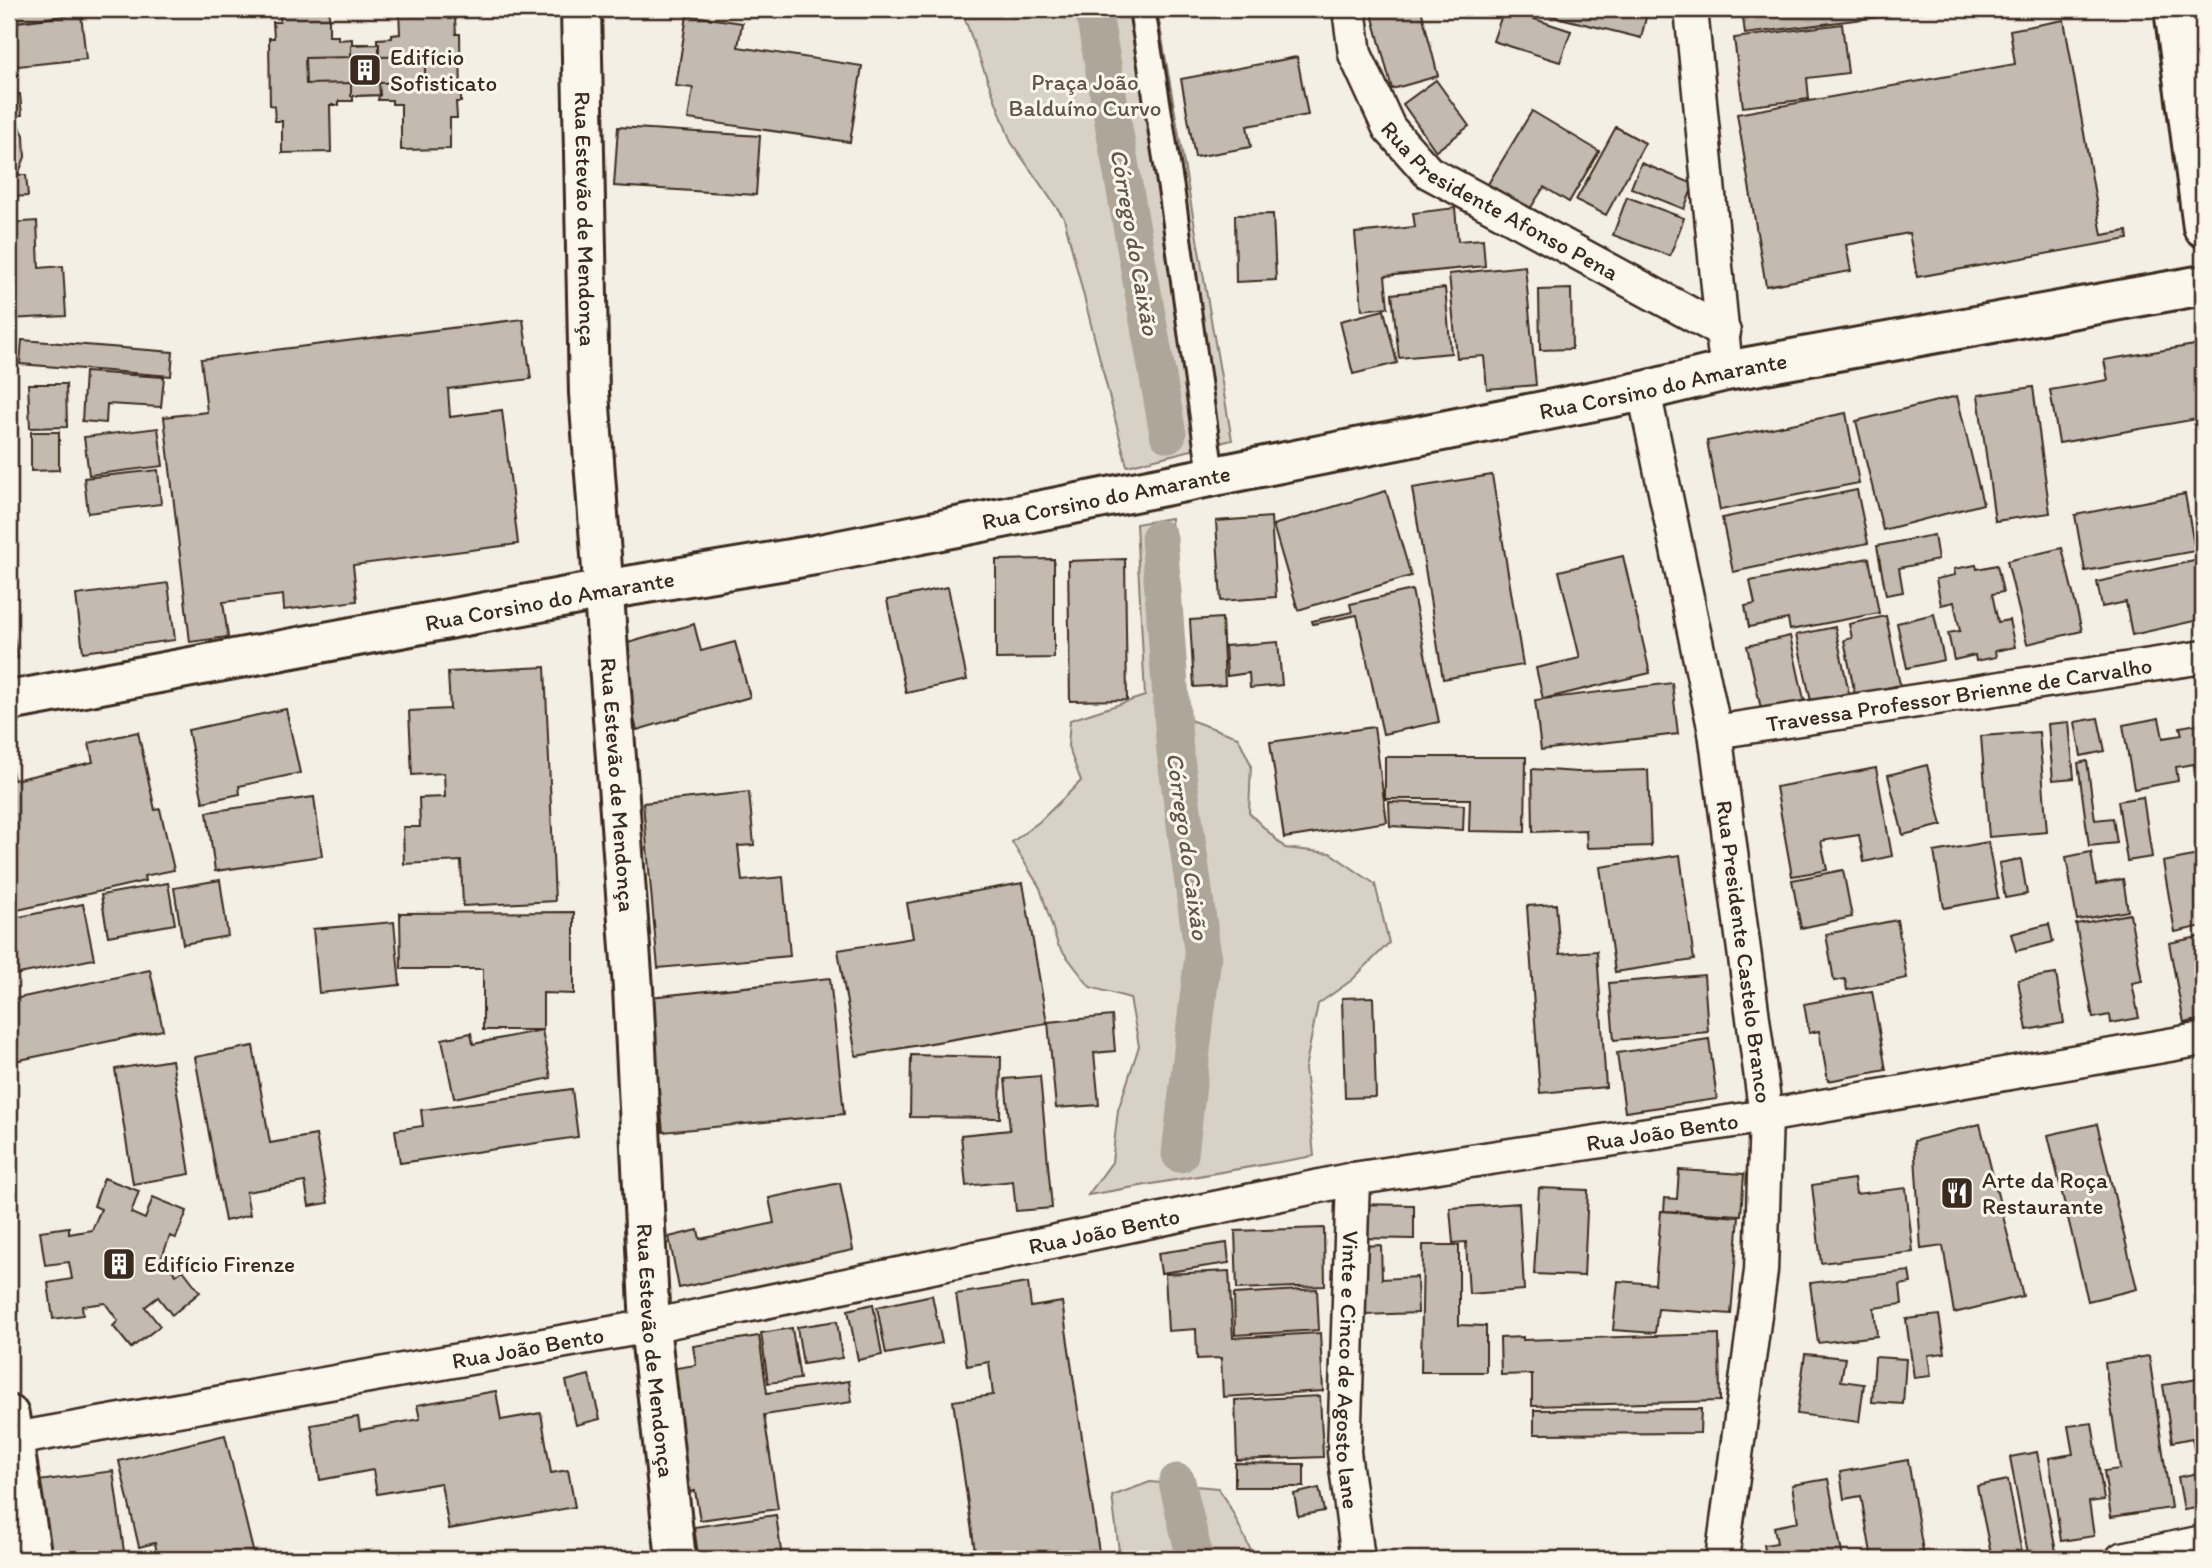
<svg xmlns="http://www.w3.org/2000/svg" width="2212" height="1568" viewBox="0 0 2212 1568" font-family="Itim,sans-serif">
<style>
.green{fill:#d8d1c6;stroke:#8a7e72;stroke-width:2}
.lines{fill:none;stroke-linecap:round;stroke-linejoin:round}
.canal{stroke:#afa69a;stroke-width:37}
.building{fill:#c3bbb0;stroke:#3b2a1e;stroke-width:2}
.pedestrian-casing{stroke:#3b2a1e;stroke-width:30}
.minor-casing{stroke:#3b2a1e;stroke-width:37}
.tertiary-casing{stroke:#3b2a1e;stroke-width:44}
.pedestrian{stroke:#fbf7ec;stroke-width:24}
.minor{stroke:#fbf7ec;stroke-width:32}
.tertiary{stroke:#fbf7ec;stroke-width:38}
.labels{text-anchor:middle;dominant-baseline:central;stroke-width:6;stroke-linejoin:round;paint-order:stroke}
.poi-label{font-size:23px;fill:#3b2a1e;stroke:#fbf7ec;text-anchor:start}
.park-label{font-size:23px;fill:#625448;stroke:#fbf7ec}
.street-label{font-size:23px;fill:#3b2a1e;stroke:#fbf7ec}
.water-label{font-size:24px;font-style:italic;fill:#645549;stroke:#fbf7ec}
</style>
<rect width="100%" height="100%" fill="#f3efe4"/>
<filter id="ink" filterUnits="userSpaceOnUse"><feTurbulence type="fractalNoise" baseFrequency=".0143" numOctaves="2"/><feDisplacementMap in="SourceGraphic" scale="14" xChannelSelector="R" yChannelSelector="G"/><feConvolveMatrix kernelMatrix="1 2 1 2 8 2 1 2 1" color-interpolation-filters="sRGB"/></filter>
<g filter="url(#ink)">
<!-- green -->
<g class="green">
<polygon points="961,9 1157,9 1232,440 1127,466 1064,218 1011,142"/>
<polygon points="1171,518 1184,718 1238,737 1251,765 1249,813 1285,848 1330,853 1375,884 1389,943 1352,980 1318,1004 1305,1069 1314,1156 1088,1195 1112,1162 1118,1110 1139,1046 1130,998 1090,987 1058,945 1040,888 1012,842 1039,822 1081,781 1068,746 1070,720 1145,696 1136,524"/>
<polygon points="1150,1482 1218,1488 1227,1501 1255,1559 1120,1559 1112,1496"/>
</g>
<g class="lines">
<!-- canal -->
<g class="canal">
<polyline points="1093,9 1168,434"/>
<polyline points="1159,538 1175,752 1203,956 1180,1154"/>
<polyline points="1177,1482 1195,1559"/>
</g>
</g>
<!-- building -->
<g class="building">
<polygon points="9,9 62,9 63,16 9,23"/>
<polygon points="280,9 329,9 329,36 338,36 338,40 352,39 352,44 377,44 377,39 392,38 392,35 400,34 399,9 448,9 449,19 455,18 456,34 460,34 461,102 456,102 457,118 450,118 450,149 401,150 401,104 392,104 392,100 378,100 379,95 353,96 353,101 339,101 339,105 330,105 331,152 282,153 282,121 275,121 274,106 270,105 269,38 274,38 273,22 280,22"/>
<polygon points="1376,9 1421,9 1438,76 1392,89 1371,10"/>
<polygon points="1504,9 1571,31 1560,62 1493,41"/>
<polygon points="1541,9 1648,9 1641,38 1540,13"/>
<polygon points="1742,9 1942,9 1745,34"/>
<polygon points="81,14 86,59 9,67 9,23"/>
<polygon points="687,15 742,23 738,47 862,66 850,142 688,119 693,88 676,86"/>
<polygon points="2064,20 2102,235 2127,231 2128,239 1917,277 1909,233 1846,245 1851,271 1766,286 1737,114 2015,64 2010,30"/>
<polygon points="1842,24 1848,73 1807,78 1809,99 1743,107 1734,38"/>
<polygon points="379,44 379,57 425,56 425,82 379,83 380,95 351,96 351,83 306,84 305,58 351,57 351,45"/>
<polygon points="1297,57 1308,115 1247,126 1251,147 1195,157 1181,79"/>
<polygon points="1436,80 1469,126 1436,151 1403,104"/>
<polygon points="20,94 22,115 14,116 24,135 25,157 18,175 26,175 28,196 9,197 9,95"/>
<polygon points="1532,111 1599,151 1569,202 1544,187 1530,209 1488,184"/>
<polygon points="618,127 760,136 756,195 614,186"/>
<polygon points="1616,127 1645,143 1606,215 1576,200"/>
<polygon points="1641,163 1694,184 1684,209 1631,188"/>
<polygon points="1627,197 1684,218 1670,256 1613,235"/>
<polygon points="1455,208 1458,241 1483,239 1485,266 1385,276 1388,307 1362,310 1355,233 1415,227 1413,213"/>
<polygon points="1273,214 1276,280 1236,282 1235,215"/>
<polygon points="37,221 39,268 63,266 66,316 9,319 9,223"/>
<polygon points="1525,266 1536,385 1487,389 1484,356 1457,358 1449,274"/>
<polygon points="1445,288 1451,353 1399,358 1392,294"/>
<polygon points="1571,289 1572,349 1540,350 1539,290"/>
<polygon points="1384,310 1397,363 1353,374 1340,321"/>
<polygon points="523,319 531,379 448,389 450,417 502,410 518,544 353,565 357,601 284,610 283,595 223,602 228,637 190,642 164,417 207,412 201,359"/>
<polygon points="22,340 173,352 171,376 20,364"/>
<polygon points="2195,345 2203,396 2203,418 2059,443 2050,390 2108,380 2104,360"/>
<polygon points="85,372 164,377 161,407 107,404 106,423 82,421"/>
<polygon points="28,384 66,384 67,427 30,428"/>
<polygon points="2033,387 2050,513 1995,521 1978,395"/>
<polygon points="1957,396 1983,504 1883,530 1856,421"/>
<polygon points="1846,413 1859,483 1720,510 1707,441"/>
<polygon points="158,428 163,466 89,475 84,437"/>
<polygon points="31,432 59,432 59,470 31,471"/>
<polygon points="158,470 161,504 88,513 84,478"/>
<polygon points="1492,475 1523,665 1443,679 1412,488"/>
<polygon points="1857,490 1868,543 1733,572 1722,518"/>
<polygon points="1386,491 1411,576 1298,610 1273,525"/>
<polygon points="2185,494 2195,551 2085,571 2075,515"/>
<polygon points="1271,517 1276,597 1221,601 1216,521"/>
<polygon points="1934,535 1938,560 1899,568 1903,592 1886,595 1877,546"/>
<polygon points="2062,548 2082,631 2027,644 2007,561"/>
<polygon points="1623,556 1650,673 1543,699 1536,668 1580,658 1559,571"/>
<polygon points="1869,558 1879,613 1790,630 1788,619 1749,627 1745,606 1755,604 1750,581"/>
<polygon points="1054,559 1054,658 996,659 996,560"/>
<polygon points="1125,559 1127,700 1070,701 1068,561"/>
<polygon points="2203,559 2203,619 2132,635 2126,602 2102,607 2097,582"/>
<polygon points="1976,565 1977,569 1997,565 2003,592 1992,594 1998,622 2009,620 2015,647 1995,651 1996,657 1976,661 1975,655 1954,660 1948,633 1960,631 1954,602 1941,605 1936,579 1955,575 1954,569"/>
<polygon points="168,583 175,640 83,652 76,595"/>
<polygon points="948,587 967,680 906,693 887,600"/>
<polygon points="1412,590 1439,722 1383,734 1357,615 1313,624 1312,621 1352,612 1350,604"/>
<polygon points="9,607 18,658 9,659"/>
<polygon points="1934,614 1944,660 1907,668 1897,623"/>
<polygon points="1886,616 1900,685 1855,695 1844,640 1852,638 1849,624"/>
<polygon points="1222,618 1225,685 1194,687 1190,620"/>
<polygon points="694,624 701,651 735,642 750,697 637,730 614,647"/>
<polygon points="1835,627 1849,693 1811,701 1796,635"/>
<polygon points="1790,636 1805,704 1762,713 1747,646"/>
<polygon points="1278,642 1282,685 1250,688 1249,673 1227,676 1225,646"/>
<polygon points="545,667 555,901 463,906 461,861 404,864 403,827 420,827 419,798 445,797 444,773 412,775 409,711 450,709 448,672"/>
<polygon points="1672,683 1678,734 1541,750 1535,700"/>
<polygon points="286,709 300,773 239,786 240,794 203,802 188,730"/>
<polygon points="2098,718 2105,751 2081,756 2075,722"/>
<polygon points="2159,718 2163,738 2182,735 2180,727 2203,723 2203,772 2195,774 2194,764 2176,767 2178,781 2134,789 2123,725"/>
<polygon points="2069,722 2074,778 2053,780 2048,724"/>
<polygon points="1374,727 1387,822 1284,838 1270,742"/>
<polygon points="138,732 155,810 160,809 174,870 144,876 145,881 9,912 9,758 14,780 93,762 89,743"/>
<polygon points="2039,732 2047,832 1989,837 1981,736"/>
<polygon points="1385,757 1526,757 1525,832 1469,831 1470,799 1385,799"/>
<polygon points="2087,761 2095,820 2113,818 2117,843 2089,846 2078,763"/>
<polygon points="1927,765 1942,825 1903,835 1888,775"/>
<polygon points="1876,768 1892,856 1864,862 1859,835 1821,841 1827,870 1792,876 1776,787"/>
<polygon points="1532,769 1578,772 1648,770 1651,846 1587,848 1586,830 1533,832"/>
<polygon points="749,792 754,845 738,846 742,881 783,877 790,956 658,968 643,803"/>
<polygon points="314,797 322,856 215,871 207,812"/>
<polygon points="2143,797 2152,857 2127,861 2118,801"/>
<polygon points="1389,802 1464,805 1463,830 1390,826"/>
<polygon points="1988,842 1998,898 1944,908 1934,852"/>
<polygon points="2091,852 2096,884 2123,879 2128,911 2077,920 2066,857"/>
<polygon points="2203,854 2203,926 2175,932 2163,862"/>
<polygon points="1680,855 1694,960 1615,972 1600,867"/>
<polygon points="2021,859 2027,894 2005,898 1999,863"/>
<polygon points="1843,870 1852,917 1801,928 1792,880"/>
<polygon points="220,880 228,936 183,944 174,888"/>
<polygon points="168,883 175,924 108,936 101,895"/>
<polygon points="1023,883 1047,1023 856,1056 838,950 913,938 907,903"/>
<polygon points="83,904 94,959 9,976 9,919"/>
<polygon points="1556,904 1560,954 1597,951 1606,1087 1540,1093 1527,906"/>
<polygon points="574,912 574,994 543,993 543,1030 483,1030 483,969 401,969 400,913"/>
<polygon points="2130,914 2142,981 2132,983 2139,1018 2111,1023 2110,1015 2093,1018 2076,924"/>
<polygon points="1897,920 1907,978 1847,990 1845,979 1834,981 1826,934"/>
<polygon points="394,922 400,985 319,993 313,929"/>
<polygon points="2049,924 2053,942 2016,951 2011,934"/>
<polygon points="2203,936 2203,1019 2184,1023 2169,943"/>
<polygon points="150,970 163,1030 10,1062 9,1000"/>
<polygon points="2056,974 2064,1023 2027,1030 2018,980"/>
<polygon points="1704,975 1708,1032 1614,1040 1609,983"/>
<polygon points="830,978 844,1114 663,1132 650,997"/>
<polygon points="1872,991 1886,1070 1828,1081 1819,1031 1809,1033 1804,1004"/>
<polygon points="1373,997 1376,1097 1345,1098 1342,998"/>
<polygon points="1112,1016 1115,1051 1094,1053 1099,1105 1056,1108 1048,1022"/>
<polygon points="542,1030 551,1078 454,1098 442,1039 471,1033 473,1044"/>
<polygon points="1709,1039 1717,1099 1625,1112 1617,1053"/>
<polygon points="253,1046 270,1143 316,1135 328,1203 309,1206 305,1182 246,1192 250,1215 225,1221 195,1057"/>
<polygon points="911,1055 1001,1057 1000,1118 910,1117"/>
<polygon points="172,1060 190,1174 133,1184 115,1069"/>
<polygon points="1040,1076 1052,1208 1016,1211 1013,1181 966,1186 961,1135 1010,1130 1005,1079"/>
<polygon points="572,1089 578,1137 400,1163 395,1130 423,1126 421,1110"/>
<polygon points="2203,1106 2203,1142 2197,1108"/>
<polygon points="1980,1124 2023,1296 1954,1313 1943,1246 1921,1249 1914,1141"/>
<polygon points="2097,1124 2137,1289 2088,1301 2048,1135"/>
<polygon points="1679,1170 1744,1174 1741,1215 1664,1211 1665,1198 1677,1199"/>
<polygon points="104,1178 139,1191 131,1213 145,1219 153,1197 187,1211 176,1238 170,1236 162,1257 176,1275 183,1270 200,1292 172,1315 158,1297 145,1307 160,1326 131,1348 113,1326 118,1321 105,1303 82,1306 83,1315 53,1319 48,1283 72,1279 69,1262 45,1265 40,1231 69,1227 69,1234 92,1230 101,1209 94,1206"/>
<polygon points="1854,1179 1856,1194 1906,1188 1913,1252 1821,1263 1812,1185"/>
<polygon points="840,1183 853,1250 679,1288 669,1237 698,1230 700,1239 774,1223 769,1198"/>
<polygon points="1539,1188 1588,1190 1584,1276 1534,1274"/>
<polygon points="1519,1203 1524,1290 1469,1294 1466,1242 1453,1243 1450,1208"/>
<polygon points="1353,1204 1414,1205 1414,1239 1352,1238"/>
<polygon points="1661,1211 1739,1217 1731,1314 1658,1309 1655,1333 1613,1330 1618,1281 1655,1284"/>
<polygon points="1324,1228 1325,1286 1237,1289 1235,1231"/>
<polygon points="2203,1237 2203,1291 2195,1238"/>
<polygon points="1227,1243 1229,1263 1161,1273 1158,1253"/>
<polygon points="1381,1245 1382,1279 1417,1277 1418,1313 1363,1315 1361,1246"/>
<polygon points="1423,1245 1459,1245 1459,1325 1486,1326 1486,1372 1421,1372"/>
<polygon points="1229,1271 1233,1338 1320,1333 1323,1391 1223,1397 1221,1358 1197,1359 1196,1329 1168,1331 1165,1274"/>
<polygon points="1909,1271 1911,1283 1900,1285 1902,1304 1874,1308 1877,1336 1818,1343 1810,1283"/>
<polygon points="1028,1283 1031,1307 1062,1302 1100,1559 976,1559 953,1401 993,1395 989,1362 967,1366 956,1294"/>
<polygon points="1317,1289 1319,1330 1235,1335 1234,1294"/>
<polygon points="932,1295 942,1343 886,1354 877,1307"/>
<polygon points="873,1304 882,1355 858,1360 848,1310"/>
<polygon points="1939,1315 1945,1353 1928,1355 1931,1376 1914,1378 1906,1319"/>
<polygon points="837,1321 842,1358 803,1364 797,1327"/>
<polygon points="792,1328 800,1379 768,1383 761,1333"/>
<polygon points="1719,1334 1720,1401 1532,1406 1532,1374 1501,1375 1500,1338 1523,1337 1523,1340"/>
<polygon points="759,1336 767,1393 849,1381 852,1402 764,1415 778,1509 700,1520 695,1491 683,1493 670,1369 696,1365 693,1346"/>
<polygon points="1805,1354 1845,1358 1841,1381 1864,1384 1859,1422 1797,1414"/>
<polygon points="2149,1356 2171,1508 2111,1517 2104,1471 2120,1469 2105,1363"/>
<polygon points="1875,1357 1906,1359 1903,1404 1872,1402"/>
<polygon points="589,1375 600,1419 576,1425 566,1381"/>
<polygon points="2203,1378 2203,1507 2184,1510 2178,1477 2198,1473 2192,1438 2172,1442 2163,1385"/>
<polygon points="496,1391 501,1420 541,1413 551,1473 568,1470 575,1507 449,1529 441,1483 377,1494 373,1470 320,1480 311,1425 358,1417 360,1430 420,1419 417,1405"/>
<polygon points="1320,1396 1323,1457 1237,1460 1235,1400"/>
<polygon points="1701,1409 1700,1433 1534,1434 1534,1410"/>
<polygon points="2092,1423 2104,1500 2089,1502 2094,1536 2061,1541 2049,1458 2073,1454 2068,1426"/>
<polygon points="225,1435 255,1559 158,1559 155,1543 139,1547 119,1461"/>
<polygon points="2037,1452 2057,1557 2029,1559 2010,1457"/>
<polygon points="1908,1460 1924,1557 1872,1559 1861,1496 1844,1499 1840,1472"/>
<polygon points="1235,1463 1304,1464 1304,1487 1235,1487"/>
<polygon points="113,1471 125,1559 49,1559 38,1481"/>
<polygon points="1828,1479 1843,1559 1767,1559 1764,1545 1777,1543 1774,1527 1798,1522 1792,1485"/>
<polygon points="2008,1480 2023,1559 1992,1559 1977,1486"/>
<polygon points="1319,1488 1324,1511 1298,1516 1294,1494"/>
<polygon points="776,1515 782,1558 731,1559 730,1551 698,1555 694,1527"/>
</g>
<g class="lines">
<defs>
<polyline id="pedestrian" points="1142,9 1172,195 1211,475"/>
<g id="minor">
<path id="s1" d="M 1349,9 L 1355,54 L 1389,128 L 1428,172 L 1724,332"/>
<polyline points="1691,9 1724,349"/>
<path id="s2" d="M 1644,391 L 1715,732 L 1766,1116 L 1761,1271 L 1722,1559"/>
<path id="s3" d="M 1715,732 L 2203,657"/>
<path id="s4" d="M 1353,1179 L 1344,1452 L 1358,1559"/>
<path id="s5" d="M 9,1440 L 650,1326 L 1353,1179 L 1766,1116 L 2203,1039"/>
<polyline points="2122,1559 2203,1542"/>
</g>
<g id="tertiary">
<path id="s6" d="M 581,9 L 589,393 L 633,988 L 650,1326 L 676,1559"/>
<polyline points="2174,9 2203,227"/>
<path id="s7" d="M 9,701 L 604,590 L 815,555 L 1644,391 L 1726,371 L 2203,285"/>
<polyline points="9,1415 32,1559"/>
</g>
</defs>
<!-- pedestrian casing -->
<use href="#pedestrian" class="pedestrian-casing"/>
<!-- minor casing -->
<use href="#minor" class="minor-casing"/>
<!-- tertiary casing -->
<use href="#tertiary" class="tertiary-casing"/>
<!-- pedestrian -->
<use href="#pedestrian" class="pedestrian"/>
<!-- minor -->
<use href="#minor" class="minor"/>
<!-- tertiary -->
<use href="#tertiary" class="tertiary"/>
</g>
</g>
<!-- icons -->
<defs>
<symbol id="building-square" viewBox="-11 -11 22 22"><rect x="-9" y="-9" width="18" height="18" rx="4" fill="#3b2a1e" stroke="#fbf7ec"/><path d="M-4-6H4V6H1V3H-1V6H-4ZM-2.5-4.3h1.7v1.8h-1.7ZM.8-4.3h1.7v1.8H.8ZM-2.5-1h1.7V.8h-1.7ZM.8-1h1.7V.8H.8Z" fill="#fff"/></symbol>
<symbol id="restaurant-square" viewBox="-11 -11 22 22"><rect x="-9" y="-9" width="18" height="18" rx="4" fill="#3b2a1e" stroke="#fbf7ec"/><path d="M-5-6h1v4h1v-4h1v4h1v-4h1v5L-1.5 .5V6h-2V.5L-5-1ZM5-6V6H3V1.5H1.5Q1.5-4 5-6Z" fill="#fff"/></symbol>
</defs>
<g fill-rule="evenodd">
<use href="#building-square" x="346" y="51" width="38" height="38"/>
<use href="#restaurant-square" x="1938" y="1174" width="38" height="38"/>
<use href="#building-square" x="100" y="1245" width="38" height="38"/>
</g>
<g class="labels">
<!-- poi labels -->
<g class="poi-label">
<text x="390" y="57">Edifício<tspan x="390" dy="26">Sofisticato</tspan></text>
<text x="1982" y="1180">Arte da Roça<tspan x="1982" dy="26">Restaurante</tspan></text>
<text x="144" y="1264">Edifício Firenze</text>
</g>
<!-- park labels -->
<g class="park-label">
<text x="1085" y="82">Praça João<tspan x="1085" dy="26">Balduíno Curvo</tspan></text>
</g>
<!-- street labels -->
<g class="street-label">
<text stroke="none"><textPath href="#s1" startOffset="261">Rua Presidente Afonso Pena</textPath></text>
<text stroke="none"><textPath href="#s6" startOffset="210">Rua Estevão de Mendonça</textPath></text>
<text stroke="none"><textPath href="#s7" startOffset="1684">Rua Corsino do Amarante</textPath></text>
<text stroke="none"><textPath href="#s7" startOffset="1116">Rua Corsino do Amarante</textPath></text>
<text stroke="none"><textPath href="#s7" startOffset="550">Rua Corsino do Amarante</textPath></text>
<text stroke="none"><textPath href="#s3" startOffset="247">Travessa Professor Brienne de Carvalho</textPath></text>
<text stroke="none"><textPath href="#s6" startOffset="777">Rua Estevão de Mendonça</textPath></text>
<text stroke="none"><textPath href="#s2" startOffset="570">Rua Presidente Castelo Branco</textPath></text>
<text stroke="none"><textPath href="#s5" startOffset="1682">Rua João Bento</textPath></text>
<text stroke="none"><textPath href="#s5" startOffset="1115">Rua João Bento</textPath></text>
<text stroke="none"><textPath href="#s5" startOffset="527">Rua João Bento</textPath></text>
<text stroke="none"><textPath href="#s6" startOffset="1344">Rua Estevão de Mendonça</textPath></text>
<text stroke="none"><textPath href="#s4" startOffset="191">Vinte e Cinco de Agosto lane</textPath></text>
</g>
<!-- water labels -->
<g class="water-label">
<text transform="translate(1135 242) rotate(80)">Córrego do Caixão</text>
<text transform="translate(1188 846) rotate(82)">Córrego do Caixão</text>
</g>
</g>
<!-- margin -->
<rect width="2212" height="1568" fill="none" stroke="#fbf7ec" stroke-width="35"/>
<rect x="18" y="18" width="2177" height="1533" fill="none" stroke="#3b2a1e" stroke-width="2.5" filter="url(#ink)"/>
</svg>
